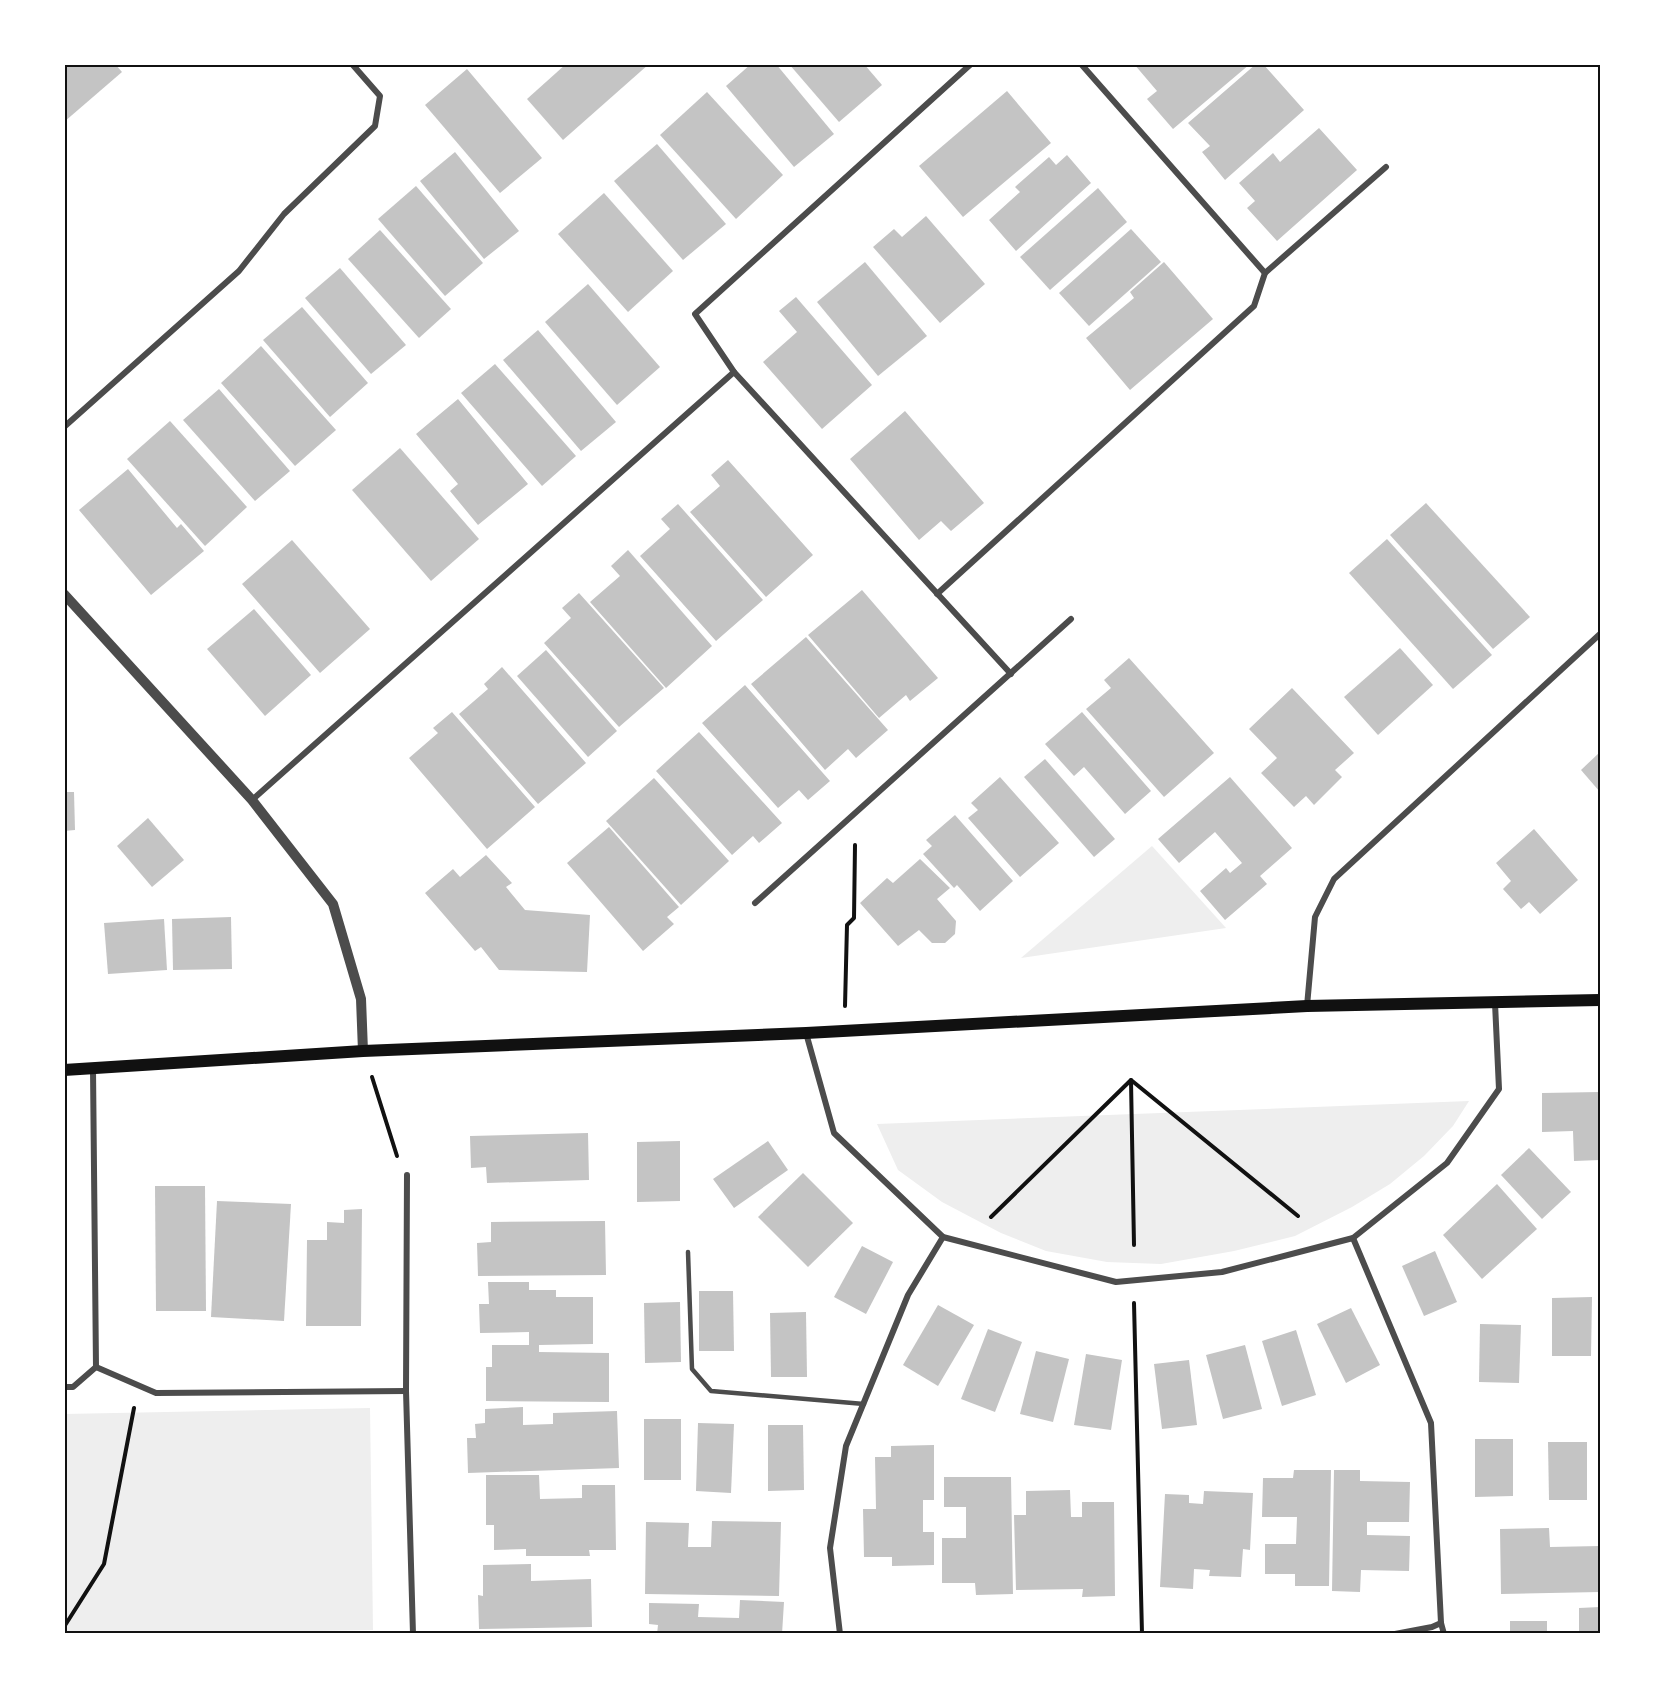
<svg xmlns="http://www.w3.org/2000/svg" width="1665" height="1698" viewBox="0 0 1665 1698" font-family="'Sofia Sans Condensed',sans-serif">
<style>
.green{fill:#eee}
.building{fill:#c4c4c4}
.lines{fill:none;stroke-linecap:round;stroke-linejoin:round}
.path{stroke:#111;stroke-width:4}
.service{stroke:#4c4c4c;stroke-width:4.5}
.minor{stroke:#4c4c4c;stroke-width:6}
.tertiary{stroke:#4c4c4c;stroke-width:10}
.secondary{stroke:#111;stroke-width:12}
.neatline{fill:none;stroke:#111;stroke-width:2}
</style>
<rect width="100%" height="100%" fill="#fff"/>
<!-- green -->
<g class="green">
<polygon points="1152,846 1226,928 1021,958"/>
<polygon points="1469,1101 1453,1126 1424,1156 1390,1184 1352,1207 1295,1236 1234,1251 1161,1264 1107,1262 1046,1251 1001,1233 942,1202 898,1170 877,1124"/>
<polygon points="370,1408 373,1630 207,1633 65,1633 64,1414"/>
</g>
<!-- building -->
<g class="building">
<polygon points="64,64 115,64 122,72 64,122"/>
<polygon points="566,64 649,64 563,140 527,99"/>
<polygon points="751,64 776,64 834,134 794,167 726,86"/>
<polygon points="789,64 864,64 882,85 839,122"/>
<polygon points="1134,64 1250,64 1173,129 1147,99 1157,91"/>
<polygon points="1256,64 1263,64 1304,110 1225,180 1202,152 1210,146 1188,123"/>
<polygon points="467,69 542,158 500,193 425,105"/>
<polygon points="1007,91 1051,143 963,217 919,166"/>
<polygon points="707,92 783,175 736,219 660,135"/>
<polygon points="1319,128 1357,170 1277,241 1247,208 1255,201 1239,183 1273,153 1280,162"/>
<polygon points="657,144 726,224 683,260 614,181"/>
<polygon points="455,152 519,231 484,259 420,181"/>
<polygon points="1067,155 1091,183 1016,251 989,220 1020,192 1015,187 1049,157 1056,165"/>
<polygon points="416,186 483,263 445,296 378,219"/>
<polygon points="1098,188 1127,222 1050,290 1020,257"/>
<polygon points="604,193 673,271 628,312 558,234"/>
<polygon points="926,216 985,284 940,323 873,247 894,229 902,237"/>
<polygon points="1131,229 1161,262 1089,326 1059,293"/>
<polygon points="380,230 451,309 419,338 348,259"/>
<polygon points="865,262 927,336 878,376 817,302"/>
<polygon points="1164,262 1213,319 1130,390 1086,338 1134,298 1130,292"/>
<polygon points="340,268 406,345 371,374 305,298"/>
<polygon points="588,284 660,367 617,405 545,322"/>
<polygon points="796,297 872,385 822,429 763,362 797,332 779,311"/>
<polygon points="302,307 368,383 330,417 263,340"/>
<polygon points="538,330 616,422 581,451 503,360"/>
<polygon points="261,346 336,430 295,466 221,383"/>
<polygon points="495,364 576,456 542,486 461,393"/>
<polygon points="219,389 290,471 255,501 183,420"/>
<polygon points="458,399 528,484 478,525 450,491 458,484 416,434"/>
<polygon points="905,411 984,503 951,531 941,521 919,540 850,459"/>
<polygon points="170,421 247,507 205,546 127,459"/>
<polygon points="400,448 479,539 431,581 352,490"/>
<polygon points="728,460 813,555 766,597 690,512 720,486 711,475"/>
<polygon points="128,469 177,528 181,524 204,551 151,595 79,510"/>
<polygon points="1426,503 1530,617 1493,649 1390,535"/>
<polygon points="678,504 763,600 716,641 640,556 670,529 661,519"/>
<polygon points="1387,539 1492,655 1453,689 1349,573"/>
<polygon points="292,540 370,629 320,673 242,584"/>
<polygon points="628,550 712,646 666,688 590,602 620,576 611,566"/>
<polygon points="862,590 938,678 910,701 906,695 879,718 808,635"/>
<polygon points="579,593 664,688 619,727 544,643 571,618 562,608"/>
<polygon points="254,609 311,675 265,716 207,649"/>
<polygon points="806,637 888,730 856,758 848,749 825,770 751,684"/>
<polygon points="1400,648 1433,685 1378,735 1344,697"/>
<polygon points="546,650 617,731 588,757 517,676"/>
<polygon points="1129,658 1214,753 1164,797 1086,709 1111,688 1104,680"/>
<polygon points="502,667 586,763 538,804 459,714 488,689 484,684"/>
<polygon points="745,685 830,781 808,800 799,790 778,808 702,723"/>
<polygon points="1292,688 1354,753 1335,770 1342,777 1314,805 1306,796 1294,807 1261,773 1277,758 1249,729"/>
<polygon points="452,712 535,807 487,849 409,758 438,733 433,728"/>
<polygon points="1082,712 1151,791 1125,814 1084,767 1074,776 1045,744"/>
<polygon points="699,732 782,823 759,843 753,836 732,855 656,771"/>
<polygon points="1600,752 1600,792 1581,770"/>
<polygon points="1045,759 1115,839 1094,857 1024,777"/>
<polygon points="1000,777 1059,843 1020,877 968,818 978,810 971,803"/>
<polygon points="1230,777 1292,848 1260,876 1267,884 1225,920 1200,891 1226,868 1230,873 1242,863 1215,832 1179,863 1158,839"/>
<polygon points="654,778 729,861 681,905 606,821"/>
<polygon points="64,792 74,792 75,830 64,831"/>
<polygon points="955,815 1013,881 980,911 957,885 954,888 923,854 932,846 926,840"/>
<polygon points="148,818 184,860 152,887 117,846"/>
<polygon points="609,827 679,907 667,917 674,924 643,951 567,863"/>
<polygon points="1534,829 1578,880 1540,914 1529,902 1521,909 1503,889 1511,881 1496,863"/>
<polygon points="486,855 512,883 506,887 525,910 590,915 587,972 499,970 481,947 475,951 425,893 453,869 460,877"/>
<polygon points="920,859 950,888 937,899 956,921 955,934 945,943 932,943 919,930 898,946 860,903 887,878 893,883"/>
<polygon points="231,917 232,969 173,970 172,919"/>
<polygon points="164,919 167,970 108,974 104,923"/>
<polygon points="1600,1092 1600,1160 1574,1161 1573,1131 1542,1132 1542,1093"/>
<polygon points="588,1133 589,1180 487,1183 486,1167 471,1168 470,1136"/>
<polygon points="680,1141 680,1201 637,1202 637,1142"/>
<polygon points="768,1141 788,1170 734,1208 713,1179"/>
<polygon points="1529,1148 1571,1192 1542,1219 1501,1175"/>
<polygon points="803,1173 853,1223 808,1267 758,1217"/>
<polygon points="1497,1184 1537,1229 1482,1279 1443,1235"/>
<polygon points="155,1186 205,1186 206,1311 156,1311"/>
<polygon points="217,1201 291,1204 284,1321 211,1317"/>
<polygon points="362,1209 361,1326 306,1326 307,1240 327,1240 327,1222 344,1223 344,1210"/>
<polygon points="605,1221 606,1275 478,1276 477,1243 491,1242 491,1222"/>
<polygon points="862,1246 893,1262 866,1314 834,1297"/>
<polygon points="1435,1251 1457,1302 1424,1316 1402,1266"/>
<polygon points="488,1282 529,1282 529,1290 556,1290 556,1297 593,1297 593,1344 539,1345 539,1352 609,1353 609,1402 486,1401 486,1367 492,1367 492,1345 529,1345 529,1332 480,1333 479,1304 489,1304"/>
<polygon points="699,1291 733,1291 734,1351 699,1351"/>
<polygon points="1592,1297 1591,1356 1552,1356 1552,1298"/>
<polygon points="680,1302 681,1362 645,1363 644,1303"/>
<polygon points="938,1305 974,1325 938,1386 903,1365"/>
<polygon points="1351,1308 1380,1365 1346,1383 1317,1324"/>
<polygon points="806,1312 807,1377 771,1377 770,1313"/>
<polygon points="1480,1324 1521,1325 1519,1383 1479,1382"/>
<polygon points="988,1329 1022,1342 995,1412 961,1399"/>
<polygon points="1296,1330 1316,1395 1282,1406 1262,1341"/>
<polygon points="1245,1345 1262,1409 1223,1419 1206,1355"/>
<polygon points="1036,1351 1069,1359 1053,1422 1020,1414"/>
<polygon points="1086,1354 1122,1360 1111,1430 1074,1425"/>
<polygon points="1189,1360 1197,1425 1162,1429 1154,1364"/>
<polygon points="523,1407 523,1425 553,1424 553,1413 617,1411 619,1468 468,1473 467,1438 476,1438 475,1424 485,1423 485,1409"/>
<rect x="644" y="1419" width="37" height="61"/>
<polygon points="698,1423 734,1424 731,1493 696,1491"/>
<polygon points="768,1425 803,1425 804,1490 768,1491"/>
<polygon points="1475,1439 1513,1439 1513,1496 1475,1497"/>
<polygon points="1548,1442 1587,1442 1587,1500 1549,1500"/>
<polygon points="934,1445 934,1500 923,1500 923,1532 934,1532 934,1565 892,1566 892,1557 864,1557 863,1509 876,1509 875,1457 891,1457 891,1446"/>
<polygon points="1294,1470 1331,1470 1329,1586 1295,1586 1295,1574 1265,1574 1265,1544 1296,1544 1297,1517 1262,1517 1263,1478 1293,1478"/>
<polygon points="1334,1470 1360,1470 1360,1481 1410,1482 1409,1522 1367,1522 1367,1535 1410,1536 1409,1571 1361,1570 1360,1592 1332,1591"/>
<polygon points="486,1475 539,1475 540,1499 582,1498 582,1485 615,1485 616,1550 589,1550 590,1556 526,1556 526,1549 494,1550 494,1525 486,1525"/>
<polygon points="944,1477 1011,1477 1013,1594 976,1595 975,1583 942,1583 942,1538 966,1538 966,1507 944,1507"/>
<polygon points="1070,1490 1071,1517 1082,1517 1082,1502 1114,1502 1115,1596 1082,1597 1083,1589 1016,1590 1014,1515 1026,1515 1026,1491"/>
<polygon points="1204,1491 1253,1493 1250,1550 1243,1549 1241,1577 1209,1576 1210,1570 1194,1569 1193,1589 1160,1587 1165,1494 1189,1495 1189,1503 1203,1504"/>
<polygon points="712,1521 781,1522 779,1596 645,1594 646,1522 689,1523 688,1547 711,1547"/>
<polygon points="1549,1528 1550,1547 1600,1546 1600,1592 1501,1594 1500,1529"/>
<polygon points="531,1564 531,1581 591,1579 592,1627 479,1629 478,1595 483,1596 483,1565"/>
<polygon points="740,1600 784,1602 782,1634 657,1634 658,1625 649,1624 649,1603 699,1604 698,1617 739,1618"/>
<polygon points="1600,1607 1600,1634 1579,1634 1579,1608"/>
<rect x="1510" y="1621" width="37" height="13"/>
</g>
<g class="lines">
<!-- path -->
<g class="path">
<polyline points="845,1006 847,925 854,918 855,845"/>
<polyline points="372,1077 397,1156"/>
<polyline points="1131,1080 1298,1216"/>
<polyline points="1131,1081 1134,1245"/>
<polyline points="991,1217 1131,1080"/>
<polyline points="1134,1303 1142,1634"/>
<polyline points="64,1627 104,1564 134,1408"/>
</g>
<!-- service -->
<polyline class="service" points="688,1252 692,1369 711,1391 864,1404"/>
<!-- minor -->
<g class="minor">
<polyline points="971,64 695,314 734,372 1011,674"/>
<polyline points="1081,64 1265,273"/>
<polyline points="64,427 239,271 284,214 375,126 380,96 352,64"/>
<polyline points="937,594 1254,306 1265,273 1386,167"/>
<polyline points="252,800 734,372"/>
<polyline points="755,903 1071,619"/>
<polyline points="1307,1006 1315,917 1334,879 1600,634"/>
<polyline points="806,1033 834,1133 943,1237 1116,1282 1222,1272 1353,1238 1447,1163 1499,1089 1495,1003"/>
<polyline points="407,1175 406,1391 413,1634"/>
<polyline points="1353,1238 1431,1423 1441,1623 1444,1634"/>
<polyline points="96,1367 156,1393 406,1391"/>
<polyline points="64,1387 73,1387 96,1367 93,1069"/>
<polyline points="840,1634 830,1548 846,1446 908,1295 943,1237"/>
<polyline points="1395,1634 1432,1627 1441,1623"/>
</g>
<!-- tertiary -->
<polyline class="tertiary" points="64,594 252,800 333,904 361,999 363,1051"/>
<!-- secondary -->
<polyline class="secondary" points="64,1070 363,1051 806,1033 1307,1006 1600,1000"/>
</g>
<!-- border -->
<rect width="1665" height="1698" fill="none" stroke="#ffffff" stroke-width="132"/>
<rect x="66" y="66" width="1533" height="1566" class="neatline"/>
</svg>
